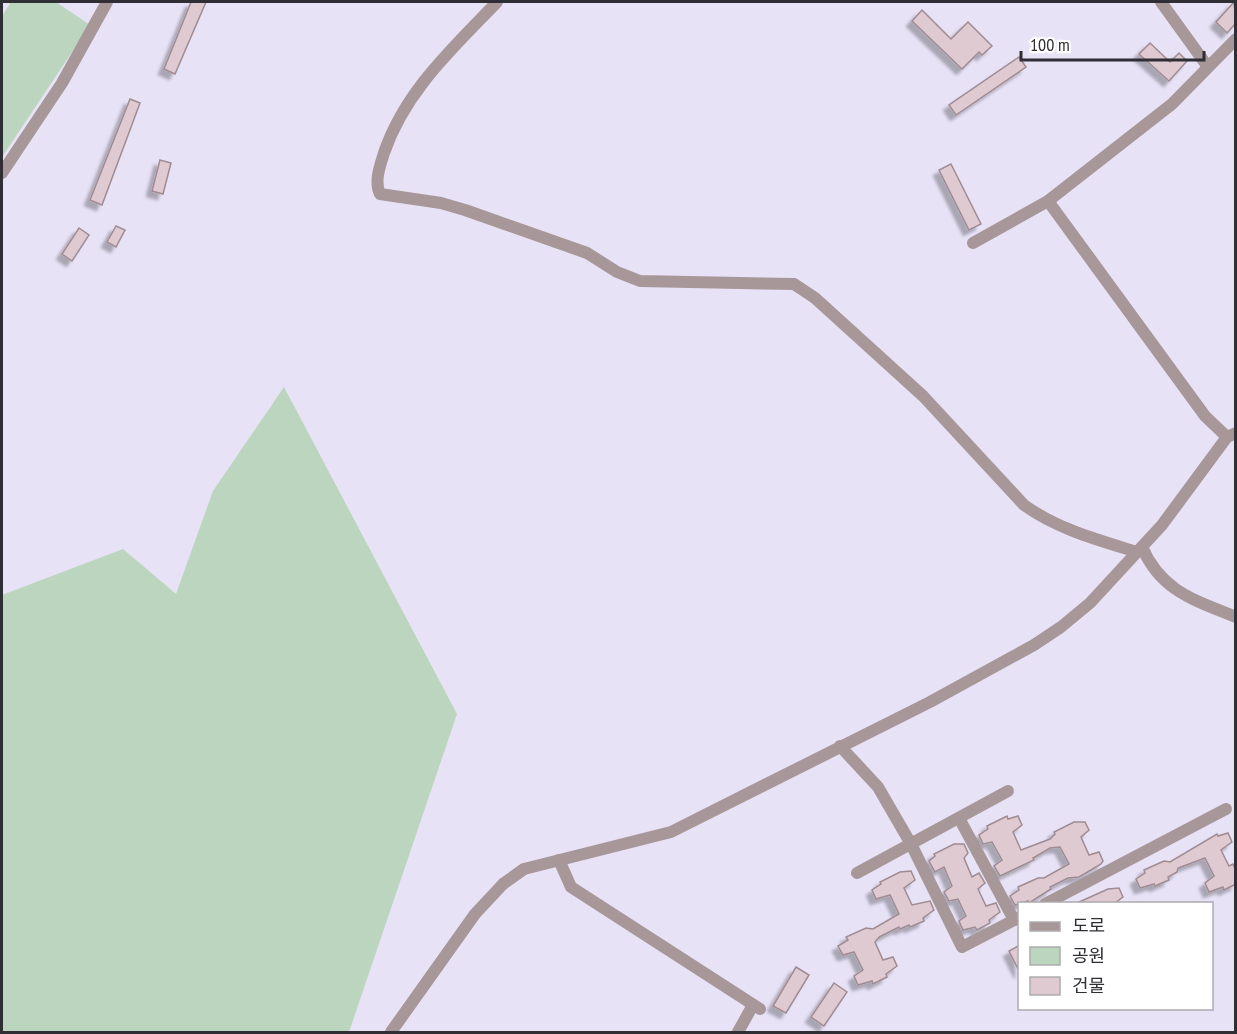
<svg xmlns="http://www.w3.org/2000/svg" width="1237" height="1034" viewBox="0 0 1237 1034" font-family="'PT Sans Narrow','Noto Sans KR',sans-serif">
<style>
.green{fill:#bcd5be}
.building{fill:#e0cad2;stroke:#9f8b92;stroke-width:1.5;filter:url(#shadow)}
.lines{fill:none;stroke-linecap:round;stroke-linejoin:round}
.minor{stroke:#a89799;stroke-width:12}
</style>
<defs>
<filter id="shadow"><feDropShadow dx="-5.5" dy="5.5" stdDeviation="1.5" flood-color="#0004"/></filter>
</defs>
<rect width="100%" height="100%" fill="#e7e2f6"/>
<!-- green -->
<g class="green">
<polygon points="11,2 56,2 90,25 2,157 2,16"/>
<polygon points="284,387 457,714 349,1032 2,1032 2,595 123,549 176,594 213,491"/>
</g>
<!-- building -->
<g class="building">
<polygon points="191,2 206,2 175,74 164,69"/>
<polygon points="1234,2 1236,23 1227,33 1216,22"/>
<polygon points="922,10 951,39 968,22 992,46 982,55 979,52 962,69 912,21"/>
<polygon points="1150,43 1170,62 1179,53 1187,61 1169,81 1139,54"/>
<polygon points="1019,57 1026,67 956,115 949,105"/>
<polygon points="130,99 140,103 102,205 90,200"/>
<polygon points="160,160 171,163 163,194 152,191"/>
<polygon points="951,164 981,224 969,230 939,170"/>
<polygon points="116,226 125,230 116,247 107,242"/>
<polygon points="79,228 89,235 72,261 62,254"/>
<polygon points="1007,816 1008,819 1018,816 1022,825 1013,832 1021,850 1050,839 1055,834 1054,832 1074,822 1085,822 1089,830 1081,837 1089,855 1099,852 1103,861 1101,864 1079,877 1068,878 1050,887 1051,889 1029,903 1028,901 1015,905 1010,896 1019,890 1018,887 1038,878 1044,878 1069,864 1060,847 1050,848 1033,858 1034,860 1000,876 994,866 1002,860 992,842 983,844 979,835 988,829 987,826"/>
<polygon points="1228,833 1232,842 1221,850 1229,866 1233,864 1236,871 1236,884 1224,890 1223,887 1209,892 1205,883 1214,876 1205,858 1178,868 1177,872 1168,877 1169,880 1155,886 1154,884 1140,888 1136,879 1145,873 1144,870 1164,861 1170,862 1217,834 1218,836"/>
<polygon points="954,844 964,844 968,853 964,858 972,877 979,873 985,883 978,889 986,906 996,903 1000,912 989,920 990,923 977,930 975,927 963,930 959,921 966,916 958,899 949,901 944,892 952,886 944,867 935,872 929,861 935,856 934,854"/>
<polygon points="911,871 915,880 904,888 912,905 930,901 934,910 923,918 924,921 910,927 909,925 900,929 899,927 879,937 875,942 883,960 893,957 897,966 886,974 887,977 873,984 872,981 858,985 854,976 863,970 854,952 843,955 838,946 848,940 846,937 866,928 873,929 899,914 890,895 876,899 872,890 881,884 880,882 900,872"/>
<polygon points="1119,888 1123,897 1115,903 1077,903 1108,889"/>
<polygon points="1020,945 1020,973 1009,951"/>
<polygon points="796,967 809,975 786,1013 773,1006"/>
<polygon points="834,983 847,992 824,1026 811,1017"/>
</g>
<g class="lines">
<!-- minor -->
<g class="minor">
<path d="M 497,2 C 453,48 405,91 384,153 C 380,166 374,181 380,194 L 441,203 L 465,210 L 587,253 L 617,272 L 640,281 L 794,284 L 815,298 L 923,396 L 1024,505 C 1057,529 1098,540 1137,552"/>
<polyline points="1161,2 1208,67"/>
<polyline points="2,173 62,83 107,2"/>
<polyline points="1048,201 1205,416 1227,437"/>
<polyline points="973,243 1048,201 1172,104 1236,39"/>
<path d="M 1142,547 C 1161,591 1194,600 1236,617"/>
<polyline points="840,746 878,787 911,844 962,947 1020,917"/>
<polyline points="959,818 1014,920"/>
<polyline points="559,860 571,887 760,1009"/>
<polyline points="857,873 1008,791"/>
<polyline points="1045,904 1226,809"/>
<polyline points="391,1032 475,914 503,884 524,869 671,832 930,702 1034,645 1061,627 1090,603 1162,525 1227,437 1236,433"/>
<polyline points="738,1032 753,1005"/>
</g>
</g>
<!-- border -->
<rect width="1237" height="1034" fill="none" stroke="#2f2e35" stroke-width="6"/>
<!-- legend -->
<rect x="1018" y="902" width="195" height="108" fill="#ffffff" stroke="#acabae" stroke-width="1.5"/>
<rect x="1030" y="922" width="30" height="9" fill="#a89799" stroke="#acabae" stroke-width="1.5"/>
<text x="1072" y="932" font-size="18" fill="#2f2e35">도로</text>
<rect x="1030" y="947" width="30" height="18" fill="#bcd5be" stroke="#acabae" stroke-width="1.5"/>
<text x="1072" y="962" font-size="18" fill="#2f2e35">공원</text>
<rect x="1030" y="977" width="30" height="18" fill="#e0cad2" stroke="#acabae" stroke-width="1.5"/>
<text x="1072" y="992" font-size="18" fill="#2f2e35">건물</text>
<!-- scale -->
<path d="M1021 51v9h183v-9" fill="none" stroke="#2f2e35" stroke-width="3"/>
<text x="1030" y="51" font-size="18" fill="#2f2e35" stroke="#ffffff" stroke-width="4.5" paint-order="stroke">100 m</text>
</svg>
